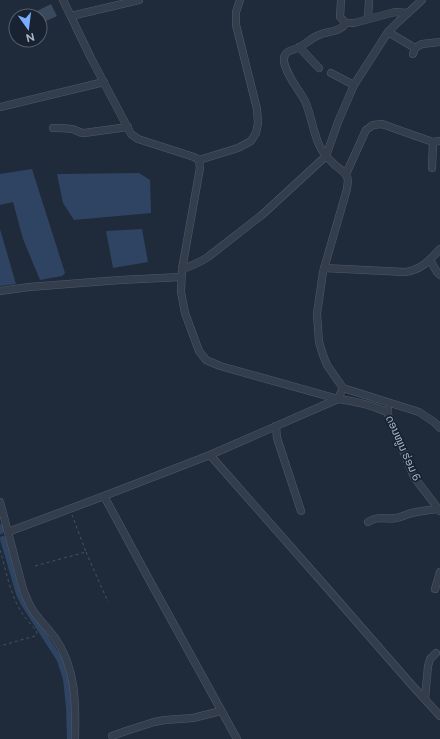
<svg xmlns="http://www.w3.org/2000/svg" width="440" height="739" viewBox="0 0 440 739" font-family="Figtree,'Noto Sans Lao',sans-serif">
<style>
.water{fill:#2f4462}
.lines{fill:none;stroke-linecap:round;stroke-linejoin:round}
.canal{stroke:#2f4462;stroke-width:6}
.building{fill:#3a495b}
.minor-casing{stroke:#505a69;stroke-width:8}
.path{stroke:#3f5659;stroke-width:1;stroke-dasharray:3 3;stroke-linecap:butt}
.minor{stroke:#333d4b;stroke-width:7}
.labels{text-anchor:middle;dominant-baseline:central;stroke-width:3.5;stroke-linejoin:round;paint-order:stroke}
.street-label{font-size:11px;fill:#adb7c8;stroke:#182230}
</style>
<rect width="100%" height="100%" fill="#1f2b3b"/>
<!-- water -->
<g class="water">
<polygon points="32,169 65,273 62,276 40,280 23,239 13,202 0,205 0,174"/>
<polygon points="139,173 150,180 151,213 74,220 63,203 57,174"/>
<polygon points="0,229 16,284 0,286"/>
<polygon points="142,229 148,262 113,268 106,231"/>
</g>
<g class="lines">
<!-- canal -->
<g class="canal">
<polyline points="0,527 1,531"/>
<polyline points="3,539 19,594 24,604 60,660 66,679 69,707 70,739"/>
</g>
</g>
<!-- building -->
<polygon class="building" points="51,4 57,16 40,24 40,16 27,16"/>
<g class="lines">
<defs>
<g id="minor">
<path d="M 63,0 L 91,58 L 131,134 L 138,139 L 194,157 L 199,160 L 200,168 L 182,269 L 181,292 L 185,313 L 199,351 L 206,360 L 220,366 L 338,399 C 355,401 371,405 387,412"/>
<polyline points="341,0 340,17 346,23 354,23 395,12 408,13"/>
<polyline points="71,16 139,0"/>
<polyline points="368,19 369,0"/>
<path d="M 346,23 C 340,32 329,31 319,35 C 311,38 306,44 298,48 C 294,50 287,50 285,55 C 279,66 300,91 305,101 C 311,115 313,131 319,145 C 322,151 327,158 332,162 C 336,167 345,171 347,177 C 349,180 347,185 347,189 L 323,272 L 317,314 L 319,342 L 323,355 L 327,365 L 343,388 L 419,412 L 434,422 L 440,428"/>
<polyline points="388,32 415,48"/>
<polyline points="299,47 319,68"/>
<polyline points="413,54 415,48 422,44 440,42"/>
<polyline points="331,73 354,85"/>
<polyline points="0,107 104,82"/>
<path d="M 53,128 C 59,128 65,128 71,129 C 76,129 78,133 84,133 L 128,127"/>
<polyline points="199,160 238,148 251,141 256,133 258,123 257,109 236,25 236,12 240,0"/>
<polyline points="432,168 433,142"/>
<polyline points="346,174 366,130 373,125 382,124 410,134 433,142 440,141"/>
<polyline points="430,260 437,272 440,275"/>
<path d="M 324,268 L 405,272 C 421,270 430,260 440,249"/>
<path d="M 182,269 C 192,266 199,263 208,257 L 263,214 L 326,156 L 338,122 L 354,85 L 388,32 L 398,22 L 422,0"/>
<polyline points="0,291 29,287 120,280 181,277"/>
<polyline points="388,409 387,412 414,477 440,511"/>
<polyline points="276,426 277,438 301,511"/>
<polyline points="210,455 328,589 410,683 440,716"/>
<polyline points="104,496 151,583 237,739"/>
<path d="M 0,502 L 23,589 C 26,596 28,603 32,609 C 38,619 48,628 55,638 C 76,667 76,705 75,739"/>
<path d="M 368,522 C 379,515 385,520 396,518 C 402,517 407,514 412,513 C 420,511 429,510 438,509"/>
<polyline points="8,532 104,496 210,455 338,399 343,388"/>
<polyline points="435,589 440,572"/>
<polyline points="425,699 428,666 430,659 436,653"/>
<polyline points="112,736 126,731 154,722 165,720 193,718 221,711"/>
</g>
</defs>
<!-- minor casing -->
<use href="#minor" class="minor-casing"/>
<!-- path -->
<g class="path">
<path d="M 0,550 C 6,570 10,595 22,613 C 26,619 31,625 36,630 L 37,634 L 35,636 L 0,646"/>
<polyline points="86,552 108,602"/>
<polyline points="35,566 86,552 72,515"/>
</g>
<!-- minor -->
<use href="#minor" class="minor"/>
</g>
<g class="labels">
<!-- street labels -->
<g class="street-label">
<text transform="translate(403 448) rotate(66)">ດອນໜູນ ຮ່ອມ 6</text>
</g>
</g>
<!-- north arrow -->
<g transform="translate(28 28) rotate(166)"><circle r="19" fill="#182230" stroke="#545e6d"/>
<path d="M0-3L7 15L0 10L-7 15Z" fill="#7badff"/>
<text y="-6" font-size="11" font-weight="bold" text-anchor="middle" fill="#adb7c8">N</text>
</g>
</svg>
